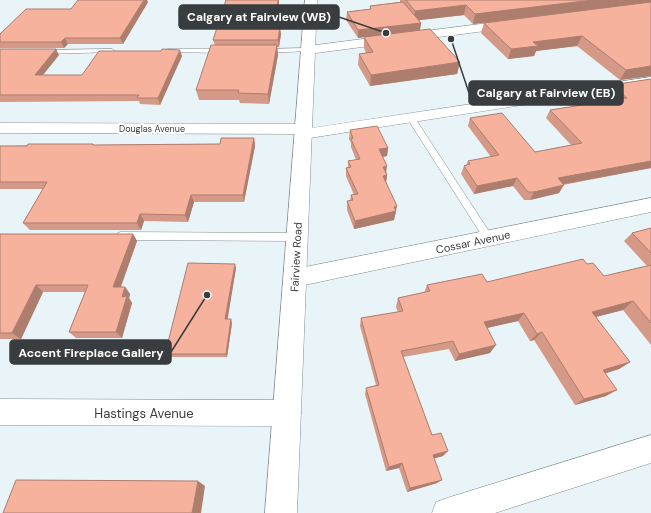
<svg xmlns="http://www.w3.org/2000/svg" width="651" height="513" viewBox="0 0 651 513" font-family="'DM Sans',sans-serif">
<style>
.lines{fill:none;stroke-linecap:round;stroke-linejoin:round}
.service-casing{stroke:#828d90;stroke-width:1}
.minor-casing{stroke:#828d90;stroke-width:1}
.secondary-casing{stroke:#828d90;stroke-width:1}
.service{fill:#fff;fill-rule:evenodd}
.minor{fill:#fff;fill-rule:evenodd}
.secondary{fill:#fff;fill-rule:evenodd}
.wall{fill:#d49987}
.shaded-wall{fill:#ad7d6e}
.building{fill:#f7b29d;stroke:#ad7d6e}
.labels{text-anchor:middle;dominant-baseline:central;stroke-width:4;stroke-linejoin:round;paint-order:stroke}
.far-street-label{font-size:9px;fill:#393d3f;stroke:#fff}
.street-label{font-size:11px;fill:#393d3f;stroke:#fff}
.near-street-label{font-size:13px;fill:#393d3f;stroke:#fff}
.leader{fill:none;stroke:#393d3f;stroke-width:1.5}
.callout-dot{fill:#393d3f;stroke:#fff;stroke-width:1.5}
.callout{fill:#393d3f;stroke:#393d3f;stroke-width:1.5}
.callout-label{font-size:12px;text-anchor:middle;font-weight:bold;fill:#fff}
</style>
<rect width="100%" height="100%" fill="#e9f4f8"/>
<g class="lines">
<defs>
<g id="service">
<polygon points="308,48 310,49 310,51 264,53 261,51 264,49"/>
<polygon points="112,49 115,51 114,52 44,54 41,52 44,50"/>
<polygon points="168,49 222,49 225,51 222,53 166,52 166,50"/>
<polygon points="408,116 411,116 415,118 492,236 494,239 492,242 486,242 407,118"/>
<polygon points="121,232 297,233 300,234 302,237 300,240 297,241 121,240 118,239 116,236 118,233"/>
</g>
<g id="minor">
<polygon points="512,20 516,21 518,24 516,27 308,54 303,53 301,50 303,47 308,46"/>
<polygon points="651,77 651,85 303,139 297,138 295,134 0,133 0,123 304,124 310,125 311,128"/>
<polygon points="651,198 651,212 295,287 287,284 284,278 287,272 295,269"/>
<polygon points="0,399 288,400 298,403 301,413 298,423 288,426 0,425"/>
<polygon points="651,435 651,463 495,513 432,513 436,502 447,498"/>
</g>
<polygon id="secondary" points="305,0 317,0 297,513 265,513"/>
</defs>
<!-- service casing -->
<use href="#service" class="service-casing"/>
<!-- minor casing -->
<use href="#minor" class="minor-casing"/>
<!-- secondary casing -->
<use href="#secondary" class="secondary-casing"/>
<!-- service -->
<use href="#service" class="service"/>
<!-- minor -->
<use href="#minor" class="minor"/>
<!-- secondary -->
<use href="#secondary" class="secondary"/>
</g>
<!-- wall -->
<g class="wall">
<polygon points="226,0 279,0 276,27 281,34 279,47 277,47 278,55 269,104 240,103 239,100 199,100 196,90 215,45 213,40"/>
<polygon points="400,0 651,0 651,2 473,24 464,15 419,20 421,23 420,30 460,62 457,74 370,86 358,65 359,54 366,53 364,48 364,37 358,38 346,20 347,12 370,9 370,6 400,2"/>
<polygon points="148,2 123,44 68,44 64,48 0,48 0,34 71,9"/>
<polygon points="651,2 651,76 620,80 577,46 536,51 534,56 508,59 481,33 484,23"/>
<polygon points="0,49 59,55 43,75 82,75 182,56 160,105 140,104 139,101 0,102"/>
<polygon points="651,79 651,168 563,185 559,193 530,200 524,200 513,186 474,194 461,174 464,166 466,165 468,161 491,157 468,126 470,118 535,152 571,145 546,118 550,110 615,100 606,93 611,85"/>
<polygon points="350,130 388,148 387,156 382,157 386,172 387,175 386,182 396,214 395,214 394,220 354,229 347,210 347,201 350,201 351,195 354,195 346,176 346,168 348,167 348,161 356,160 351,147 351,143 349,139"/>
<polygon points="254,138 255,146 244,202 194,202 188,222 144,221 141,230 30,230 23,223 43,189 0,189 0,146 93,144 94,145 220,144"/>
<polygon points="651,228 651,345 623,310 596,317 630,362 619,369 606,373 606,396 575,405 534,340 530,341 518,321 487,328 490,353 455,361 449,349 403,357 432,435 443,456 434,458 437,483 407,492 399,468 386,471 365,394 366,388 376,385 360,326 361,318 398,312 396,307 398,298 424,293 427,285 487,282 587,264 604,276 647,266 624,241 632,233"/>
<polygon points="0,234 133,234 137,241 121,287 125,287 130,294 129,298 132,303 122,338 76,338 69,332 85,292 43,292 21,339 0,339"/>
<polygon points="236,268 227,319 232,323 227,357 168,357 165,354"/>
</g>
<!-- shaded-wall -->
<g class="shaded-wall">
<polygon points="144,0 147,0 148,2 123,44 120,38"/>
<polygon points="278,0 279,0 279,2 275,34 275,27"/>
<polygon points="593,0 651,0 651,2 473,24 475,14"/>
<polygon points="466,5 464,15 413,21 415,11"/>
<polygon points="421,23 420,30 358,38 358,30"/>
<polygon points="280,27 281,34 279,47 278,40"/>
<polygon points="582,36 577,46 536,51 534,56 508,59 511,49 533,42"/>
<polygon points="65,38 68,44 64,48 61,42"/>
<polygon points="277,45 278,55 269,104 268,94"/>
<polygon points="56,49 59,55 38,81 35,75"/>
<polygon points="180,50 182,56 160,105 158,98"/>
<polygon points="460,62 457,74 370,86 371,75"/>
<polygon points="651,66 651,76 620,80 626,70"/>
<polygon points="254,138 255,146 244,202 243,195"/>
<polygon points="388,148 387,156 377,158 379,149"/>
<polygon points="651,161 651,168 553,186 558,178"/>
<polygon points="387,166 386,174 383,167"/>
<polygon points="387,175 386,183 383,176"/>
<polygon points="517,178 513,186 474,194 477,186"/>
<polygon points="564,185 559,193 530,200 534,192"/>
<polygon points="191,195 194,202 188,222 185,215"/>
<polygon points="397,206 394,220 354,229 355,221 394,207"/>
<polygon points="140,214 144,221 141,230 137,223"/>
<polygon points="133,234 137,241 118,294 113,287"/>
<polygon points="235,264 236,268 227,323 225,319"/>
<polygon points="36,285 43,292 21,339 12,333"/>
<polygon points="125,287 130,294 129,298 132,303 122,338 116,332 122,297"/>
<polygon points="633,301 623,310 584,320 592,312"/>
<polygon points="524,313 518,321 478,330 484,322"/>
<polygon points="231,319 232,323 227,357 226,354"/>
<polygon points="542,332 534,340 530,341 537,334"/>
<polygon points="496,345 490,353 455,361 459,354"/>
<polygon points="630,362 619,369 594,377 603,370"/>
<polygon points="617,390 606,396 575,405 584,399"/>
<polygon points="448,451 443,456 429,460 433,455"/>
<polygon points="402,463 399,468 386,471 389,467"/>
<polygon points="442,480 437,483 407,492 410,488"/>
<polygon points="198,481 205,486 201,513 192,513"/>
</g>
<!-- building -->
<g class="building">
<polygon points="78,0 144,0 120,38 65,38 61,42 0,42 0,34 26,9 71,9"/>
<polygon points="226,0 278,0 275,27 280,27 278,40 213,40"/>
<polygon points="406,0 593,0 475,14 466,5 415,11"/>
<polygon points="403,2 421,23 358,30 347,12 371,9 370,6"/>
<polygon points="651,2 651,66 626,70 582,36 533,42 538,46 511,49 484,23"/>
<polygon points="430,29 460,62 371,75 359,54 373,52 364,37"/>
<polygon points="211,45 277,45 268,94 238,93 239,90 196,90"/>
<polygon points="0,49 56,49 35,75 82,75 99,51 161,51 162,49 180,50 158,98 137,98 139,95 0,95"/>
<polygon points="651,79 651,161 558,178 564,185 534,192 528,192 517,178 477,186 464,166 470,164 468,161 499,155 470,118 502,113 535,152 582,143 550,110 627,98 611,85"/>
<polygon points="377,126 388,148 379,149 387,166 383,167 387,175 383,176 397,206 394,207 396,211 355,221 347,201 353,200 351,195 358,194 346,168 351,167 348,161 360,159 351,139 353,138 350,130"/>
<polygon points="221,138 254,138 243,195 191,195 185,215 140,214 137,223 23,223 47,182 0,182 0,146 27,146 28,144 93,144 93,145 220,144"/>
<polygon points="651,228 651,253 632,233"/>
<polygon points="0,234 133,234 113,287 125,287 122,297 127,296 116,332 69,332 88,285 36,285 12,333 0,333"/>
<polygon points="583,259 587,264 593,263 604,276 651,265 651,323 633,301 592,312 630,362 603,370 617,390 584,399 542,332 537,334 524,313 484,322 496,345 459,354 453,341 401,351 432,435 441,433 448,451 433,455 442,480 410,488 402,463 389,467 366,388 379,385 361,318 403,311 398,298 430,291 427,285 482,274 487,282"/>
<polygon points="188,263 235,264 225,319 231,319 226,354 165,354"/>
<polygon points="16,480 198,481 192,513 3,513"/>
</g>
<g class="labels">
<!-- far-street labels -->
<g class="far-street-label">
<text x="152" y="129">Douglas Avenue</text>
</g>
<!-- street labels -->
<g class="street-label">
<text transform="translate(473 242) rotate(-12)">Cossar Avenue</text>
<text transform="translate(296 257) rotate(-87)">Fairview Road</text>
</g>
<!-- near-street labels -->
<g class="near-street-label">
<text x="144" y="413">Hastings Avenue</text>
</g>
</g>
<!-- callouts -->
<path class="leader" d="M386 33L339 17M451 39L469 93M207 295L171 352"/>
<g class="callout-dot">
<circle cx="386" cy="33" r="4"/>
<circle cx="451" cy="39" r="4"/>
<circle cx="207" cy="295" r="4"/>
</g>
<g class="callout">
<rect x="179" y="5" width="160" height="24" rx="4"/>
<rect x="469" y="81" width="154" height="24" rx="4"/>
<rect x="10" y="340" width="161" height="24" rx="4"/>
</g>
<g class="callout-label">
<text x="259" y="21">Calgary at Fairview (WB)</text>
<text x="546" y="97">Calgary at Fairview (EB)</text>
<text x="91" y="357">Accent Fireplace Gallery</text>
</g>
</svg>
